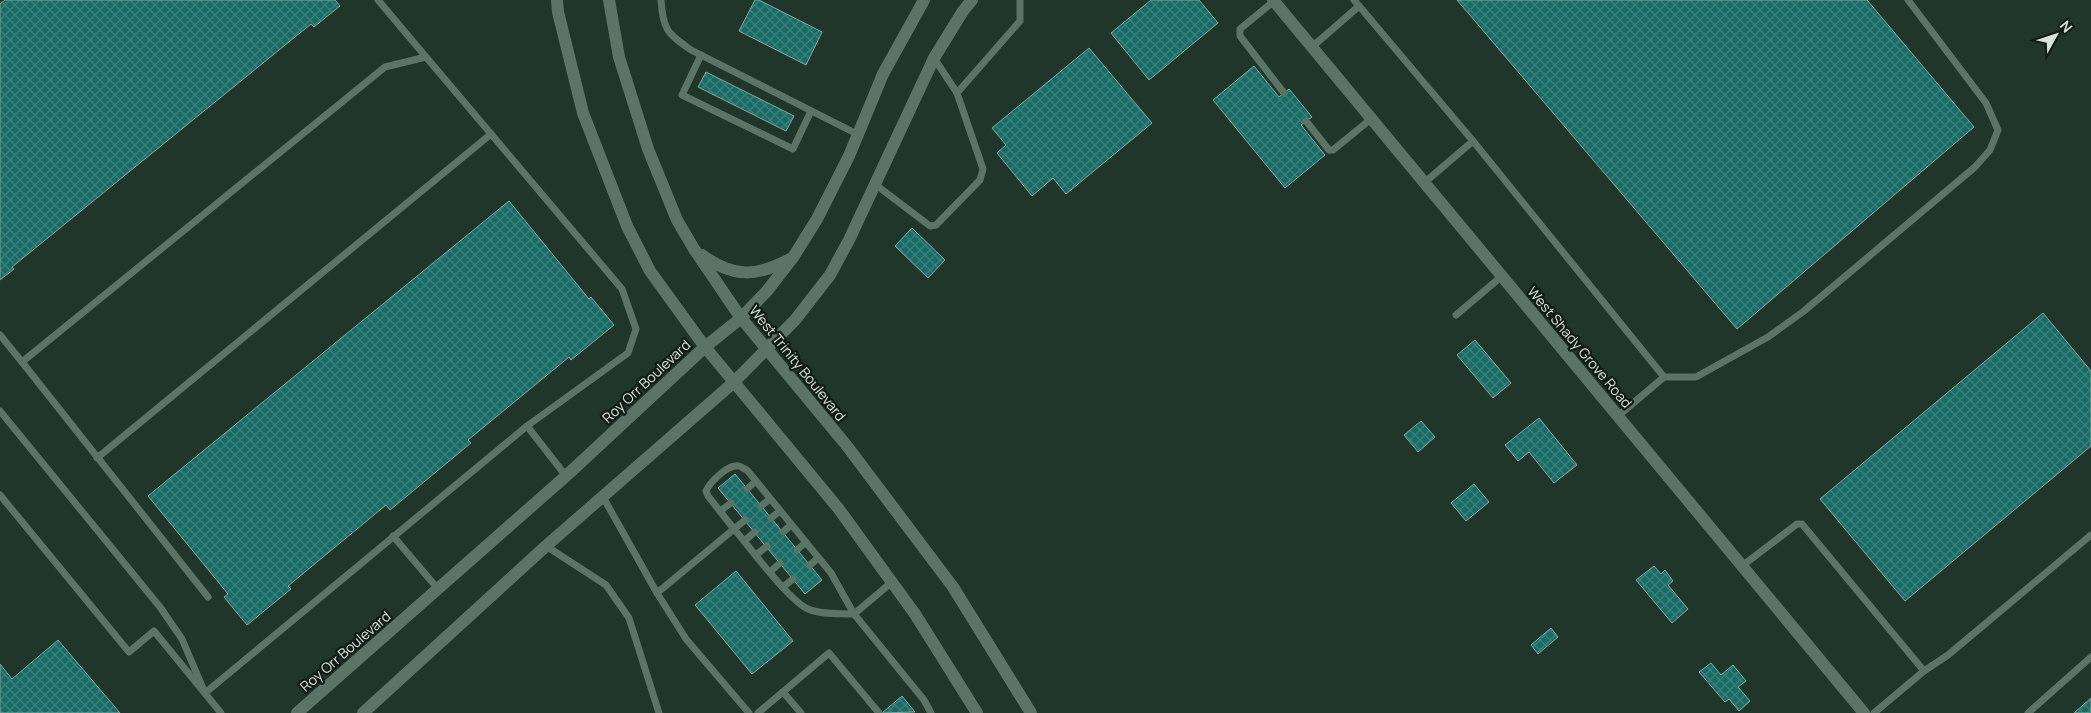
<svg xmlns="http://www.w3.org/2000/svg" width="2091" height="713" viewBox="0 0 2091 713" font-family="Manrope,sans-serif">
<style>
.building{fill:url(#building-cross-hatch);stroke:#86a6a2}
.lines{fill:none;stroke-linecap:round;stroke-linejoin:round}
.lane{stroke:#5b7466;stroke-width:7}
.secondary{stroke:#5b7466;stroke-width:12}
.labels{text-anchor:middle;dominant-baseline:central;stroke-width:4.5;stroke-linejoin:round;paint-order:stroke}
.street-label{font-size:14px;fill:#d7e4dc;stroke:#111b16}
</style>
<defs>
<pattern id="building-cross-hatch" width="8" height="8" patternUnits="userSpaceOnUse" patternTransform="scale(1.25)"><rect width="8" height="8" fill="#186c65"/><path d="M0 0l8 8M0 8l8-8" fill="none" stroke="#39817a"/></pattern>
</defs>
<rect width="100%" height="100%" fill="#20362a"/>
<!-- building -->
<g class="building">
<polygon points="5,0 335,0 340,6 314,27 311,24 12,267 14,269 0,280 0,4"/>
<polygon points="755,0 759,0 822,32 806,65 739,31"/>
<polygon points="1151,0 1199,0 1218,23 1149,80 1111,33"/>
<polygon points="1457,0 1867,0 1974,127 1737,329"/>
<polygon points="1089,48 1152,123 1066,194 1053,178 1032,196 997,153 1006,145 992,128"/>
<polygon points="1254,66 1279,97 1289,89 1312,117 1301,125 1325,155 1285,188 1213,100"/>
<polygon points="706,72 794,116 786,131 698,87"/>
<polygon points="509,201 589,299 591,297 614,325 571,360 569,357 468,440 471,443 390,510 386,505 288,586 291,589 247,625 224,597 228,594 148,496"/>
<polygon points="912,228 945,260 928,278 895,246"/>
<polygon points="2043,313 2091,371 2091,446 1905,601 1820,499"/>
<polygon points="1475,340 1511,383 1493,398 1457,355"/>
<polygon points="1539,418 1577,465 1554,483 1529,452 1518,461 1505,445"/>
<polygon points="1421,421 1435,437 1418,452 1404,435"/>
<polygon points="735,474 822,580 805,594 718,488"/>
<polygon points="1474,484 1489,502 1466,521 1451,503"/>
<polygon points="1654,566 1661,574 1665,570 1673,581 1668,585 1688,609 1672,623 1636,580"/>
<polygon points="736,571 793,641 752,674 695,605"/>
<polygon points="1551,628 1558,637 1538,654 1531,645"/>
<polygon points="58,640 120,713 0,713 0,664 12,679"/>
<polygon points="1711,663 1721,675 1733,665 1746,681 1738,687 1750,701 1739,711 1729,699 1725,702 1699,672"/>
<polygon points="902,696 915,712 882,713"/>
<polygon points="2091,698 2091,713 2074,713"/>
</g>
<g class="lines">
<!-- lane -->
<g class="lane">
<polyline points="378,0 426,57"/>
<path d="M 661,0 C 663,30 667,33 691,50 L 857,134"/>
<polyline points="1354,0 1473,141 1664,377"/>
<polyline points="1274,1 1240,29 1240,36 1284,93"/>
<polyline points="1312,47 1359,6"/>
<polyline points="701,55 682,95 793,149 811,111"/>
<polyline points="957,93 1020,21 1020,0"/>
<polyline points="1306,121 1329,150 1333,150 1371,119"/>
<polyline points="1424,183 1473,141"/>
<polyline points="876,185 930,226 936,225 980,180 983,169 957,93 934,58"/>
<polyline points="1456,315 1502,276"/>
<polyline points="0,335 22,362"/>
<polyline points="0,411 160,607 182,639 205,693 527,426"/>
<polyline points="1618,416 1664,377 1696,377 1768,337 1804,311 1975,167 1990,150 1998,130 1986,103 1908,0"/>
<polyline points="97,458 491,134"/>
<polyline points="747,489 756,481"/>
<polyline points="0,495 129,652 154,631 221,713"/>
<path d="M 603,497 L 657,593 L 734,529 C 749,546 789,601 808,609 C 822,615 840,613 854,614"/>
<polyline points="761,506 770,499"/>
<polyline points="720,511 731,503"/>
<polyline points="771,518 780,511"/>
<path d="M 745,520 L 734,529 L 708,496 L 706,491 C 710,482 728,464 739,466 C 742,467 744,469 747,470 L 831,573 L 854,614"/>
<polyline points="783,532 791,525"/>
<polyline points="393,536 438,589"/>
<polyline points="744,541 755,532"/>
<polyline points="546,546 606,585 629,618 659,713"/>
<polyline points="797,550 806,542"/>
<polyline points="756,555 767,546"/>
<polyline points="810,565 818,558"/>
<polyline points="1742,566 1797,524 1802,524 1924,671 1874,713"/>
<polyline points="770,572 780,563"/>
<polyline points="892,582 854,614 924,700 931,713"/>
<polyline points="783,587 793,579"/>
<polyline points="657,593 686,639 749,713"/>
<polyline points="208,597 22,362 385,67 426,57 622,289 636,329 628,353 527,426 566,476"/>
<polyline points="1924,671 1948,655 2091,535"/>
<polyline points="783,692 801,713"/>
<polyline points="758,713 829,653 879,713"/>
<polyline points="2028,713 2091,657"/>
</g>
<!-- secondary -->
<g class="secondary">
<polyline points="557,0 558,12 583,113 627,226 650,271 705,347 838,508 915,614 977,713"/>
<polyline points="609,0 619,57 648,149 677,220 694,249 741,318 847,446 953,587 1031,713"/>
<polyline points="1273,0 1864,713"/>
<path d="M 702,255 C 733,278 757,277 790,259"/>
<polyline points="297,713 566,476 705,347 741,318 767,291 794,256 817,219 849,156 883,74 924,0"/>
<polyline points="363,713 546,546 733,383 795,320 830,275 849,240 934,58 963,11 972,0"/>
</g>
</g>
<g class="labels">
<!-- street labels -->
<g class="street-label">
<text transform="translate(1580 347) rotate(50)">West Shady Grove Road</text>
<text transform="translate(798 363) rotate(51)">West Trinity Boulevard</text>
<text transform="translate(646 381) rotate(-43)">Roy Orr Boulevard</text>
<text transform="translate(345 651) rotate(-41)">Roy Orr Boulevard</text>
</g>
</g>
<!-- north arrow -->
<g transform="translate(2056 35) rotate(50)" stroke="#111b16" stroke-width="4" paint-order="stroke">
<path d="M0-4L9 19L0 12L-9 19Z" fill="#d7e4dc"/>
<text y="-8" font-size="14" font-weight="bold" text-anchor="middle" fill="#d7e4dc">N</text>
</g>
</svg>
